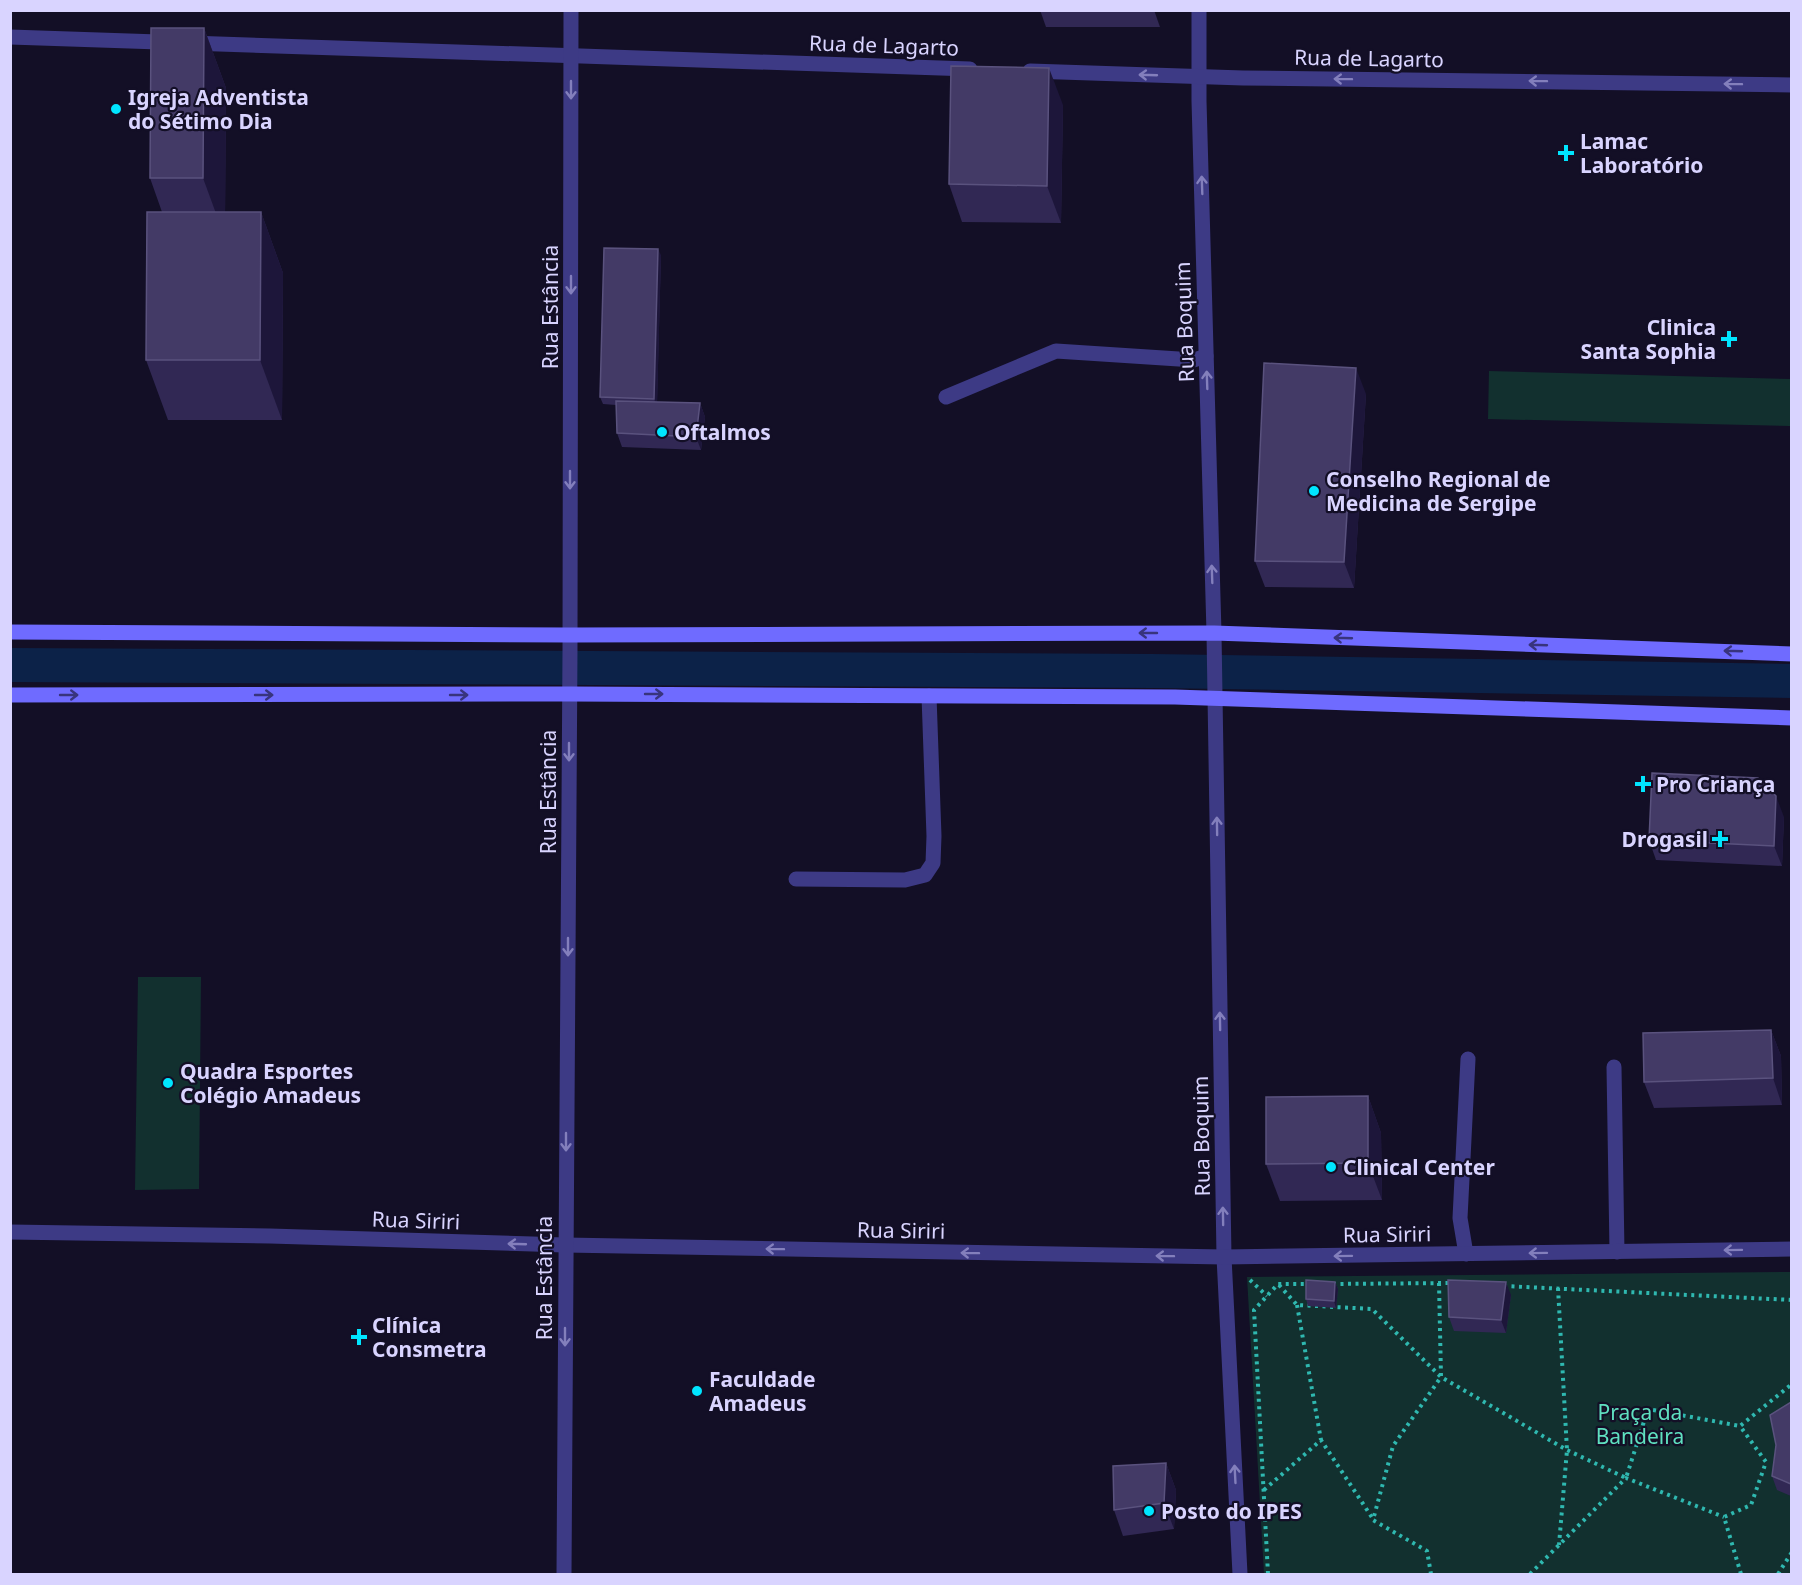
<svg xmlns="http://www.w3.org/2000/svg" width="1802" height="1585" viewBox="0 0 1802 1585" font-family="'Noto Sans',sans-serif">
<style>
.green{fill:#12302f}
.lines{fill:none;stroke-linecap:round;stroke-linejoin:round}
.canal{stroke:#0c2248;stroke-width:34}
.path{stroke:#2fb8b0;stroke-width:4;stroke-dasharray:3 4.5;stroke-linecap:butt}
.lane{stroke:#3d3a85;stroke-width:15}
.street{stroke:#3d3a85;stroke-width:15}
.secondary{stroke:#6f6bff;stroke-width:15}
.wall{fill:#312854}
.shaded-wall{fill:#1d163a}
.building{fill:#433a66;stroke:#5a527e;stroke-width:1.5}
.oneway{stroke:#837fbc}
.oneway2{stroke:#38347d}
.poi-dot{fill:#00e5ff;stroke:#130f26;stroke-width:2}
.labels{text-anchor:middle;dominant-baseline:central;stroke-width:4.5;stroke-linejoin:round;paint-order:stroke}
.street-label{font-size:21px;fill:#d9d4ff;stroke:#130f26}
.poi-label{font-size:21px;font-weight:bold;fill:#d9d4ff;stroke:#130f26;text-anchor:start}
.park-label{font-size:21px;fill:#5fe0c0;stroke:#130f26}
</style>
<rect width="100%" height="100%" fill="#130f26"/>
<!-- green -->
<g class="green">
<polygon points="1489,371 1791,379 1790,426 1488,419"/>
<polygon points="138,977 201,977 199,1189 135,1190"/>
<polygon points="1791,1272 1791,1574 1264,1574 1247,1277"/>
</g>
<g class="lines">
<!-- canal -->
<polyline class="canal" points="10,665 1153,671 1792,681"/>
<!-- path -->
<g class="path">
<polyline points="1250,1280 1267,1296"/>
<polyline points="1439,1283 1441,1377 1567,1450 1626,1478 1648,1409 1740,1426"/>
<polyline points="1333,1284 1451,1283"/>
<polyline points="1279,1285 1297,1305 1372,1309 1441,1377 1393,1446 1373,1520 1427,1551 1431,1574"/>
<polyline points="1504,1286 1792,1300"/>
<polyline points="1558,1288 1567,1450 1559,1545"/>
<polyline points="1297,1305 1321,1440"/>
<polyline points="1264,1490 1321,1440 1373,1519"/>
<polyline points="1268,1574 1254,1310 1278,1284 1310,1284"/>
<polyline points="1530,1574 1626,1478 1724,1517"/>
<polyline points="1741,1574 1724,1517 1751,1505 1766,1462 1740,1426 1792,1384"/>
<polyline points="1778,1574 1792,1552"/>
</g>
<!-- lane -->
<g class="lane">
<polyline points="946,397 1056,351 1194,360 1206,356"/>
<polyline points="796,879 905,880 925,875 933,863 934,836 929,696"/>
<polyline points="1614,1067 1617,1252"/>
<polyline points="1466,1254 1460,1218 1468,1059"/>
</g>
<!-- street -->
<g class="street">
<polyline points="1199,10 1199,101 1214,633 1224,1257 1240,1574"/>
<polyline points="10,37 970,69"/>
<polyline points="1030,71 1243,78 1792,85"/>
<polyline points="10,1232 270,1236 565,1245 1224,1257 1792,1249"/>
<polyline points="564,1574 570,650 571,10"/>
</g>
<!-- secondary -->
<g class="secondary">
<polyline points="10,632 570,635 1214,633 1792,654"/>
<polyline points="10,695 570,694 1175,697 1792,718"/>
</g>
</g>
<!-- wall -->
<g class="wall">
<polygon points="1040,10 1154,10 1160,27 1046,27"/>
<polygon points="204,28 226,88 225,212 261,212 283,273 282,420 168,420 146,360 162,212 150,178"/>
<polygon points="1063,105 1061,223 962,222 949,184"/>
<polygon points="661,255 657,402 700,403 705,417 701,450 622,447 617,433 616,405 603,404 600,397"/>
<polygon points="1366,394 1354,588 1265,587 1255,561"/>
<polygon points="1784,817 1782,866 1656,860 1649,840"/>
<polygon points="1771,1030 1781,1056 1782,1105 1654,1108 1644,1082"/>
<polygon points="1368,1096 1381,1133 1382,1200 1280,1201 1266,1164"/>
<polygon points="1335,1282 1338,1289 1336,1308 1308,1306 1306,1299"/>
<polygon points="1511,1295 1506,1333 1454,1331 1449,1317"/>
<polygon points="1791,1402 1791,1496 1777,1490 1772,1476"/>
<polygon points="1166,1463 1176,1490 1174,1529 1123,1536 1114,1510"/>
</g>
<!-- shaded-wall -->
<g class="shaded-wall">
<polygon points="204,28 226,88 225,238 203,178"/>
<polygon points="1049,68 1063,105 1061,223 1047,186"/>
<polygon points="261,212 283,273 282,420 260,360"/>
<polygon points="658,249 661,255 657,406 654,399"/>
<polygon points="1356,368 1366,394 1354,588 1344,562"/>
<polygon points="700,403 705,417 701,450 696,437"/>
<polygon points="1776,796 1784,817 1782,866 1774,846"/>
<polygon points="1771,1030 1781,1056 1782,1105 1773,1078"/>
<polygon points="1368,1096 1381,1133 1382,1200 1368,1163"/>
<polygon points="1335,1282 1338,1289 1336,1308 1334,1301"/>
<polygon points="1506,1282 1511,1295 1506,1333 1501,1320"/>
<polygon points="1166,1463 1176,1490 1174,1529 1164,1503"/>
</g>
<!-- building -->
<g class="building">
<polygon points="151,28 204,28 203,178 150,178"/>
<polygon points="951,66 1049,68 1047,186 949,184"/>
<polygon points="147,212 261,212 260,360 146,360"/>
<polygon points="604,248 658,249 654,399 600,397"/>
<polygon points="1264,363 1356,368 1344,562 1255,561"/>
<polygon points="616,401 700,403 696,437 617,433"/>
<polygon points="1652,773 1758,778 1776,796 1774,846 1649,840"/>
<polygon points="1771,1030 1773,1078 1644,1082 1643,1033"/>
<polygon points="1368,1096 1368,1163 1266,1164 1266,1097"/>
<polygon points="1306,1280 1335,1282 1334,1301 1306,1299"/>
<polygon points="1448,1280 1506,1282 1501,1320 1449,1317"/>
<polygon points="1791,1402 1791,1484 1772,1476 1776,1445 1770,1415"/>
<polygon points="1166,1463 1164,1503 1114,1510 1113,1466"/>
</g>
<!-- one-way arrows -->
<defs><path id="oneway-shaft" d="M-6 0H5M1.5-3L5.5 0L1.5 3" fill="none" stroke-width="1.6" stroke-linecap="round" stroke-linejoin="round" transform="scale(1.5)"/></defs>
<g class="oneway">
<use href="#oneway-shaft" transform="translate(1148 75) rotate(-178)"/>
<use href="#oneway-shaft" transform="translate(1343 79) rotate(-179)"/>
<use href="#oneway-shaft" transform="translate(1538 81) rotate(-179)"/>
<use href="#oneway-shaft" transform="translate(1733 84) rotate(-179)"/>
<use href="#oneway-shaft" transform="translate(571 90) rotate(90)"/>
<use href="#oneway-shaft" transform="translate(1202 185) rotate(-92)"/>
<use href="#oneway-shaft" transform="translate(571 285) rotate(90)"/>
<use href="#oneway-shaft" transform="translate(1207 380) rotate(-92)"/>
<use href="#oneway-shaft" transform="translate(570 480) rotate(90)"/>
<use href="#oneway-shaft" transform="translate(1212 574) rotate(-92)"/>
<use href="#oneway-shaft" transform="translate(569 752) rotate(90)"/>
<use href="#oneway-shaft" transform="translate(1217 826) rotate(-91)"/>
<use href="#oneway-shaft" transform="translate(568 947) rotate(90)"/>
<use href="#oneway-shaft" transform="translate(1220 1021) rotate(-91)"/>
<use href="#oneway-shaft" transform="translate(566 1142) rotate(90)"/>
<use href="#oneway-shaft" transform="translate(1223 1216) rotate(-91)"/>
<use href="#oneway-shaft" transform="translate(517 1244) rotate(-178)"/>
<use href="#oneway-shaft" transform="translate(775 1249) rotate(-179)"/>
<use href="#oneway-shaft" transform="translate(1733 1250) rotate(179)"/>
<use href="#oneway-shaft" transform="translate(970 1253) rotate(-179)"/>
<use href="#oneway-shaft" transform="translate(1538 1253) rotate(179)"/>
<use href="#oneway-shaft" transform="translate(1165 1256) rotate(-179)"/>
<use href="#oneway-shaft" transform="translate(1343 1256) rotate(179)"/>
<use href="#oneway-shaft" transform="translate(565 1337) rotate(90)"/>
<use href="#oneway-shaft" transform="translate(1235 1474) rotate(-93)"/>
</g>
<g class="oneway2">
<use href="#oneway-shaft" transform="translate(1148 633) rotate(180)"/>
<use href="#oneway-shaft" transform="translate(1343 638) rotate(-178)"/>
<use href="#oneway-shaft" transform="translate(1538 645) rotate(-178)"/>
<use href="#oneway-shaft" transform="translate(1733 651) rotate(-178)"/>
<use href="#oneway-shaft" transform="translate(654 694)"/>
<use href="#oneway-shaft" transform="translate(69 695)"/>
<use href="#oneway-shaft" transform="translate(264 695)"/>
<use href="#oneway-shaft" transform="translate(459 695)"/>
</g>
<!-- markers -->
<g class="poi-dot">
<circle cx="116" cy="109" r="6"/>
<path d="M1563 144h6v6h6v6h-6v6h-6v-6h-6v-6h6z"/>
<path d="M1726 330h6v6h6v6h-6v6h-6v-6h-6v-6h6z"/>
<circle cx="662" cy="432" r="6"/>
<circle cx="1314" cy="491" r="6"/>
<path d="M1640 775h6v6h6v6h-6v6h-6v-6h-6v-6h6z"/>
<path d="M1717 830h6v6h6v6h-6v6h-6v-6h-6v-6h6z"/>
<circle cx="168" cy="1083" r="6"/>
<circle cx="1331" cy="1167" r="6"/>
<path d="M356 1328h6v6h6v6h-6v6h-6v-6h-6v-6h6z"/>
<circle cx="697" cy="1391" r="6"/>
<circle cx="1149" cy="1511" r="6"/>
</g>
<g class="labels">
<!-- street labels -->
<g class="street-label">
<text transform="translate(884 45) rotate(2)">Rua de Lagarto</text>
<text transform="translate(1369 58) rotate(1)">Rua de Lagarto</text>
<text transform="translate(550 307) rotate(-90)">Rua Estância</text>
<text transform="translate(1184 322) rotate(-92)">Rua Boquim</text>
<text transform="translate(548 792) rotate(-90)">Rua Estância</text>
<text transform="translate(1201 1136) rotate(-91)">Rua Boquim</text>
<text transform="translate(416 1220) rotate(2)">Rua Siriri</text>
<text transform="translate(901 1230) rotate(1)">Rua Siriri</text>
<text transform="translate(1387 1234) rotate(-1)">Rua Siriri</text>
<text transform="translate(544 1278) rotate(-90)">Rua Estância</text>
</g>
<!-- poi labels -->
<g class="poi-label">
<text x="128" y="97">Igreja Adventista<tspan x="128" dy="24">do Sétimo Dia</tspan></text>
<text x="1580" y="141">Lamac<tspan x="1580" dy="24">Laboratório</tspan></text>
<text x="1716" y="327" text-anchor="end">Clinica<tspan x="1716" dy="24">Santa Sophia</tspan></text>
<text x="674" y="432">Oftalmos</text>
<text x="1326" y="479">Conselho Regional de<tspan x="1326" dy="24">Medicina de Sergipe</tspan></text>
<text x="1656" y="784">Pro Criança</text>
<text x="1708" y="839" text-anchor="end">Drogasil</text>
<text x="180" y="1071">Quadra Esportes<tspan x="180" dy="24">Colégio Amadeus</tspan></text>
<text x="1343" y="1167">Clinical Center</text>
<text x="372" y="1325">Clínica<tspan x="372" dy="24">Consmetra</tspan></text>
<text x="709" y="1379">Faculdade<tspan x="709" dy="24">Amadeus</tspan></text>
<text x="1161" y="1511">Posto do IPES</text>
</g>
<!-- park labels -->
<g class="park-label">
<text x="1640" y="1412">Praça da<tspan x="1640" dy="24">Bandeira</tspan></text>
</g>
</g>
<!-- border -->
<rect width="1802" height="1585" fill="none" stroke="#d9d4ff" stroke-width="24"/>
</svg>
